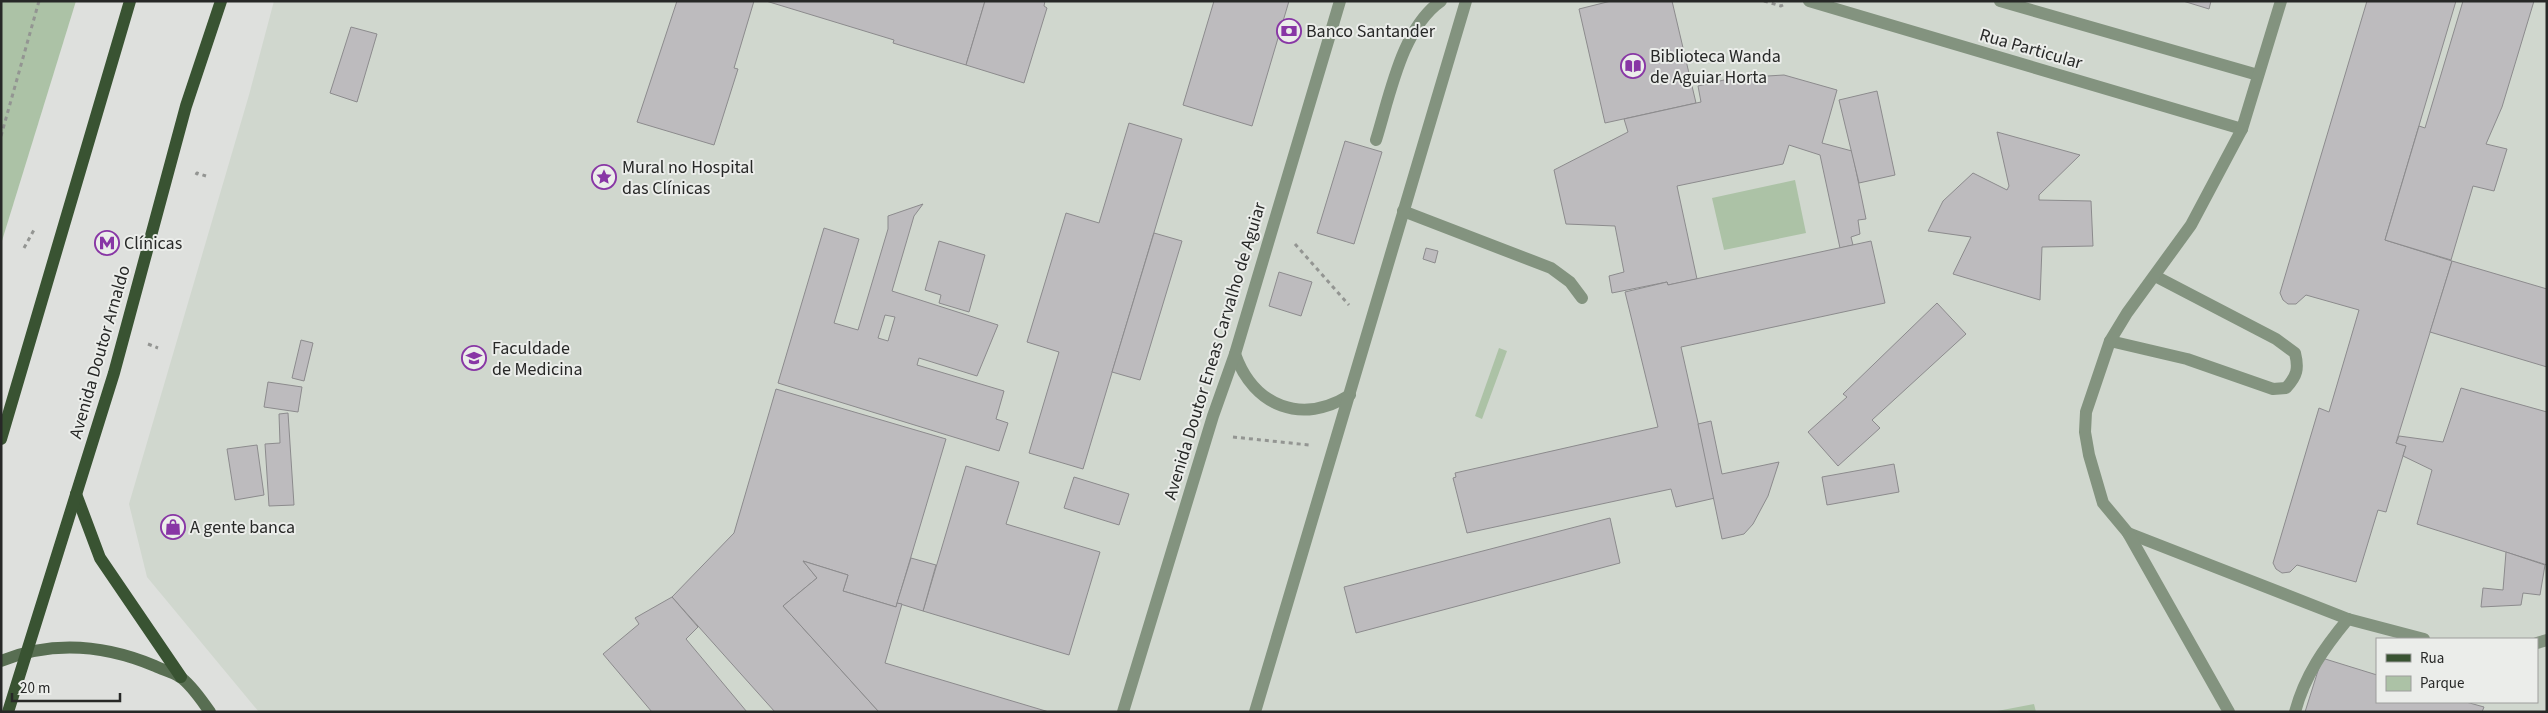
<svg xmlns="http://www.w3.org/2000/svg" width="2548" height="713" viewBox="0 0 2548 713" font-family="'Source Sans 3',sans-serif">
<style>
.built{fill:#d0d7ce;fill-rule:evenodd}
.green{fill:#acc2a6}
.building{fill:#bdbbbe;stroke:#8c8b8d;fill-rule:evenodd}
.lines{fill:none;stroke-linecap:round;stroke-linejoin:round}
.path{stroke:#939592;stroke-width:3;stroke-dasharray:4 4;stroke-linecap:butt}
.lane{stroke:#83937f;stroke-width:12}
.street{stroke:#83937f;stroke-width:12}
.secondary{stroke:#586e52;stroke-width:12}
.primary{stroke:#395332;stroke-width:12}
.labels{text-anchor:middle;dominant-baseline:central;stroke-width:4;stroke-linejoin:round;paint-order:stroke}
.poi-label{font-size:18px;fill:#272827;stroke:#ebedea;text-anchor:start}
.street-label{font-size:18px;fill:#272827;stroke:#ebedea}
</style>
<rect width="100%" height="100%" fill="#dee0dd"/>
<!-- built -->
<path class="built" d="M 274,1 L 2547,1 L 2547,712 L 259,712 L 147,577 L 129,504 L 249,95 ZM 2377,639 L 2537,639 L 2537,702 L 2377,702 Z"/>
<!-- green -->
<g class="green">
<polygon points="1,1 76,1 1,244"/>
<polygon points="1795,180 1806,233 1724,250 1712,198"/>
<polygon points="1499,348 1507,351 1482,419 1475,416"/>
<polygon points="2034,704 2036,712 1992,712"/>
</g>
<!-- building -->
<g class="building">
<polygon points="677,1 754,1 734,68 738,69 714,145 637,122"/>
<polygon points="766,1 985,1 966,65 893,43 894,40"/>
<polygon points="985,1 1045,1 1044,6 1047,8 1024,83 966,65"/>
<polygon points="1214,1 1289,1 1252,126 1183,105"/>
<polygon points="1611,1 1672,1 1696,103 1605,123 1579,9"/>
<polygon points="2183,1 2211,1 2209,9"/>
<polygon points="2367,1 2456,1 2385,240 2452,261 2396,443 2406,446 2386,512 2378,510 2356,582 2297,565 2290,572 2282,573 2276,569 2273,563 2319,408 2329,412 2359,310 2306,295 2296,304 2288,304 2283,300 2280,293"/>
<polygon points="2463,1 2534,1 2502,107 2486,144 2507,149 2494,191 2473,186 2451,260 2385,240 2419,126 2425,128"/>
<polygon points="351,27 377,34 357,102 330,93"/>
<polygon points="1750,74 1751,77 1784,75 1837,90 1822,143 1852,151 1866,219 1858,220 1860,234 1851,237 1853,245 1840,248 1820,155 1789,145 1783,164 1677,186 1697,279 1668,285 1667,282 1612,293 1609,276 1624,272 1615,226 1566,224 1554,170 1628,132 1624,119 1701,102 1698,86"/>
<polygon points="1877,91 1895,175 1859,183 1839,100"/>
<polygon points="1129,123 1182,139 1083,469 1029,453 1059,352 1027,342 1066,213 1099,223"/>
<polygon points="1997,132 2080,155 2039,195 2039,200 2091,201 2093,246 2042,247 2040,300 1953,274 1971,237 1928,231 1943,201 1973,173 2007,190 2009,186"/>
<polygon points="1345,141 1382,152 1354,244 1317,233"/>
<path d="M 923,204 L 914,216 L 892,291 L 998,325 L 977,376 L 919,358 L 917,365 L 1004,391 L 996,419 L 1008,423 L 999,451 L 778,383 L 824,228 L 859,239 L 834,323 L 858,330 L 888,229 L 888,216 ZM 885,315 L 895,317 L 888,341 L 878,338 Z"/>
<polygon points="1154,233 1182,241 1140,380 1112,372"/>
<polygon points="939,241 985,255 969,312 939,303 941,295 925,290"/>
<polygon points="1871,241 1885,303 1681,347 1715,498 1676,507 1671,489 1467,533 1453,478 1456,477 1455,473 1658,427 1625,292 1667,282 1668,285"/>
<polygon points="1426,248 1438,251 1435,263 1423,259"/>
<polygon points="2452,261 2547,289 2547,367 2430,332"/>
<polygon points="1279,272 1312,282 1301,316 1269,306"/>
<polygon points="1937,303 1966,334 1872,420 1880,428 1838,466 1808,432 1847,397 1843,394"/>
<polygon points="301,340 313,343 304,381 292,378"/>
<polygon points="268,382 302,387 298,412 264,407"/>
<polygon points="2461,388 2547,412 2547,565 2417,524 2432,470 2403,456 2406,446 2396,443 2399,436 2443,442"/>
<polygon points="776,389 946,439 896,607 843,591 848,575 803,561 817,578 783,606 879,712 775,712 672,597 734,533"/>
<polygon points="288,413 294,505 269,506 265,444 280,443 279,414"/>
<polygon points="1711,421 1722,474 1779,462 1768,496 1753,524 1744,534 1722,539 1698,424"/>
<polygon points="257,445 264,495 235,500 227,449"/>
<polygon points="1894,464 1899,492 1827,505 1822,477"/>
<polygon points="966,466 1019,482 1006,524 1100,552 1069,655 923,611"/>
<polygon points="1074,477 1129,494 1119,525 1064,508"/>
<polygon points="1610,518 1620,563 1356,633 1344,587"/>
<polygon points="2506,552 2545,565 2540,595 2523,593 2521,605 2481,607 2483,588 2503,590"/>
<polygon points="911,558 936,565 923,611 897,603"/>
<polygon points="803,561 848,575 843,591 896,607 897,603 902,604 885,663 1049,712 879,712 783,606 817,578"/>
<polygon points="672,597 698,627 686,639 747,712 652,712 603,654 639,624 635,618"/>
<polygon points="2322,658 2377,675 2377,702 2466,702 2484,707 2482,712 2305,712"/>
</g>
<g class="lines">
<!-- path -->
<g class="path">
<polyline points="1764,1 1781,6 1785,4"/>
<polyline points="1,136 39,1"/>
<polyline points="196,175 197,173 206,176"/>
<polyline points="1295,244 1349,305"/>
<polyline points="24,248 35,228"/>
<polyline points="148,344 158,348"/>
<polyline points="1233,437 1309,445"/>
</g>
<!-- lane -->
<g class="lane">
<polyline points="1809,1 2242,129"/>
<polyline points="2000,1 2258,75"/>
<path d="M 1376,140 C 1390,95 1402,28 1441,1"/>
<polyline points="1403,211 1551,268 1570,282 1582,298"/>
<path d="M 2110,341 L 2187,359 L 2273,389 L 2286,388 C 2297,376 2299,369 2295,353 L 2276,339 L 2155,276"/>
<polyline points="2128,533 2348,619 2424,639"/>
<polyline points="2537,643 2547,640"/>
<polyline points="2229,712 2128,533 2103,503 2089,455 2085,432 2086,412 2110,341 2127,313 2191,225 2242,129 2281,1"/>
<path d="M 2295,712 C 2305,675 2324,648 2348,619"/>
</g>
<!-- street -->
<g class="street">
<path d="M 1235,354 C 1254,407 1302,425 1350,395"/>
<polyline points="1123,712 1213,416 1235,354 1340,1"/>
<polyline points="1255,712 1466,1"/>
</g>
<!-- secondary -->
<path class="secondary" d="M 1,661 C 53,640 105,645 155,666 C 163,670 173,672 180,677 C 191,684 202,701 210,712"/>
<!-- primary -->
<g class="primary">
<polyline points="1,439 130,1"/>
<polyline points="76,494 100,558 181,677"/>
<polyline points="8,712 114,373 186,106 221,1"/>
</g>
</g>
<!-- icons -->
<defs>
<symbol id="bank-ring" viewBox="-11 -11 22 22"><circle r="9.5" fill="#ebedea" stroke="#8836a5" stroke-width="1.5"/><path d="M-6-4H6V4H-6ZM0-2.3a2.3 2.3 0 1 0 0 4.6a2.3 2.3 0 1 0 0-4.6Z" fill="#8836a5"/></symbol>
<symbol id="library-ring" viewBox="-11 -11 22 22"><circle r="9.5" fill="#ebedea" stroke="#8836a5" stroke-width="1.5"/><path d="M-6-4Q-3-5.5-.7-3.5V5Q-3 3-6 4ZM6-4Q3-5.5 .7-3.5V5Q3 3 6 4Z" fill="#8836a5"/></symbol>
<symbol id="sight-ring" viewBox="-11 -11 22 22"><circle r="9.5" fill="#ebedea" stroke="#8836a5" stroke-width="1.5"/><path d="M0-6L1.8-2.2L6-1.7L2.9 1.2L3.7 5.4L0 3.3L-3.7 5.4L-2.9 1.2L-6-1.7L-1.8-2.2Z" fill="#8836a5"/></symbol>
<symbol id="metro-ring" viewBox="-11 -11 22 22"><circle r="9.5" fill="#ebedea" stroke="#8836a5" stroke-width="1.5"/><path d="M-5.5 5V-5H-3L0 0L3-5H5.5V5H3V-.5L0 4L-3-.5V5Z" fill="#8836a5"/></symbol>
<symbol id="university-ring" viewBox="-11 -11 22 22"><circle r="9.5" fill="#ebedea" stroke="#8836a5" stroke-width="1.5"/><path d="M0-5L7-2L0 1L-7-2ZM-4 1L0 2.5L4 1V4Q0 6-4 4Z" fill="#8836a5"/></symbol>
<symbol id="shop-ring" viewBox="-11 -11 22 22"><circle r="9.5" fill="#ebedea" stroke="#8836a5" stroke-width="1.5"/><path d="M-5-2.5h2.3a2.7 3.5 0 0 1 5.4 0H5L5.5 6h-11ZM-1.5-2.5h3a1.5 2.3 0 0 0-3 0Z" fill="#8836a5"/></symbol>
</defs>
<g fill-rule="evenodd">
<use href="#bank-ring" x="1275" y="17" width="28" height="28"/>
<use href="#library-ring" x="1619" y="52" width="28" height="28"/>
<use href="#sight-ring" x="590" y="163" width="28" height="28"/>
<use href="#metro-ring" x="93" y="229" width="28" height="28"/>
<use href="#university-ring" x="460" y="344" width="28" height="28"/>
<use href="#shop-ring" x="159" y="513" width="28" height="28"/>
</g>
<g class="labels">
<!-- poi labels -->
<g class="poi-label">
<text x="1306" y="31">Banco Santander</text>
<text x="1650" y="56">Biblioteca Wanda<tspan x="1650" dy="21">de Aguiar Horta</tspan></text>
<text x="622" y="167">Mural no Hospital<tspan x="622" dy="21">das Clínicas</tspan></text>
<text x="124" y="243">Clínicas</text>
<text x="492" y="348">Faculdade<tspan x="492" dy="21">de Medicina</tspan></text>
<text x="190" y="527">A gente banca</text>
</g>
<!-- street labels -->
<g class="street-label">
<text transform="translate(2031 49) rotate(16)">Rua Particular</text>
<text transform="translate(1215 351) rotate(-73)">Avenida Doutor Eneas Carvalho de Aguiar</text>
<text transform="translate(100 352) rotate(-74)">Avenida Doutor Arnaldo</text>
</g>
</g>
<!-- border -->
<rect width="2548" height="713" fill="none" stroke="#272827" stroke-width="5"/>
<!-- legend -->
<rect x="2376" y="638" width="162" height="65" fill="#ebedea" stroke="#9d9e9c"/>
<rect x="2386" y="654" width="25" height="8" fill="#395332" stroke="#9d9e9c"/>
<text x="2420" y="663" font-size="15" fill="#272827">Rua</text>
<rect x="2386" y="676" width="25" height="15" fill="#acc2a6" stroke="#9d9e9c"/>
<text x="2420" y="688" font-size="15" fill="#272827">Parque</text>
<!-- scale -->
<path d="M12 693v8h108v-8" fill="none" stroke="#272827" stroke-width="2.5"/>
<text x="20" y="693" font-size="15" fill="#272827" stroke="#ebedea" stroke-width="4" paint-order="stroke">20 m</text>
</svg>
